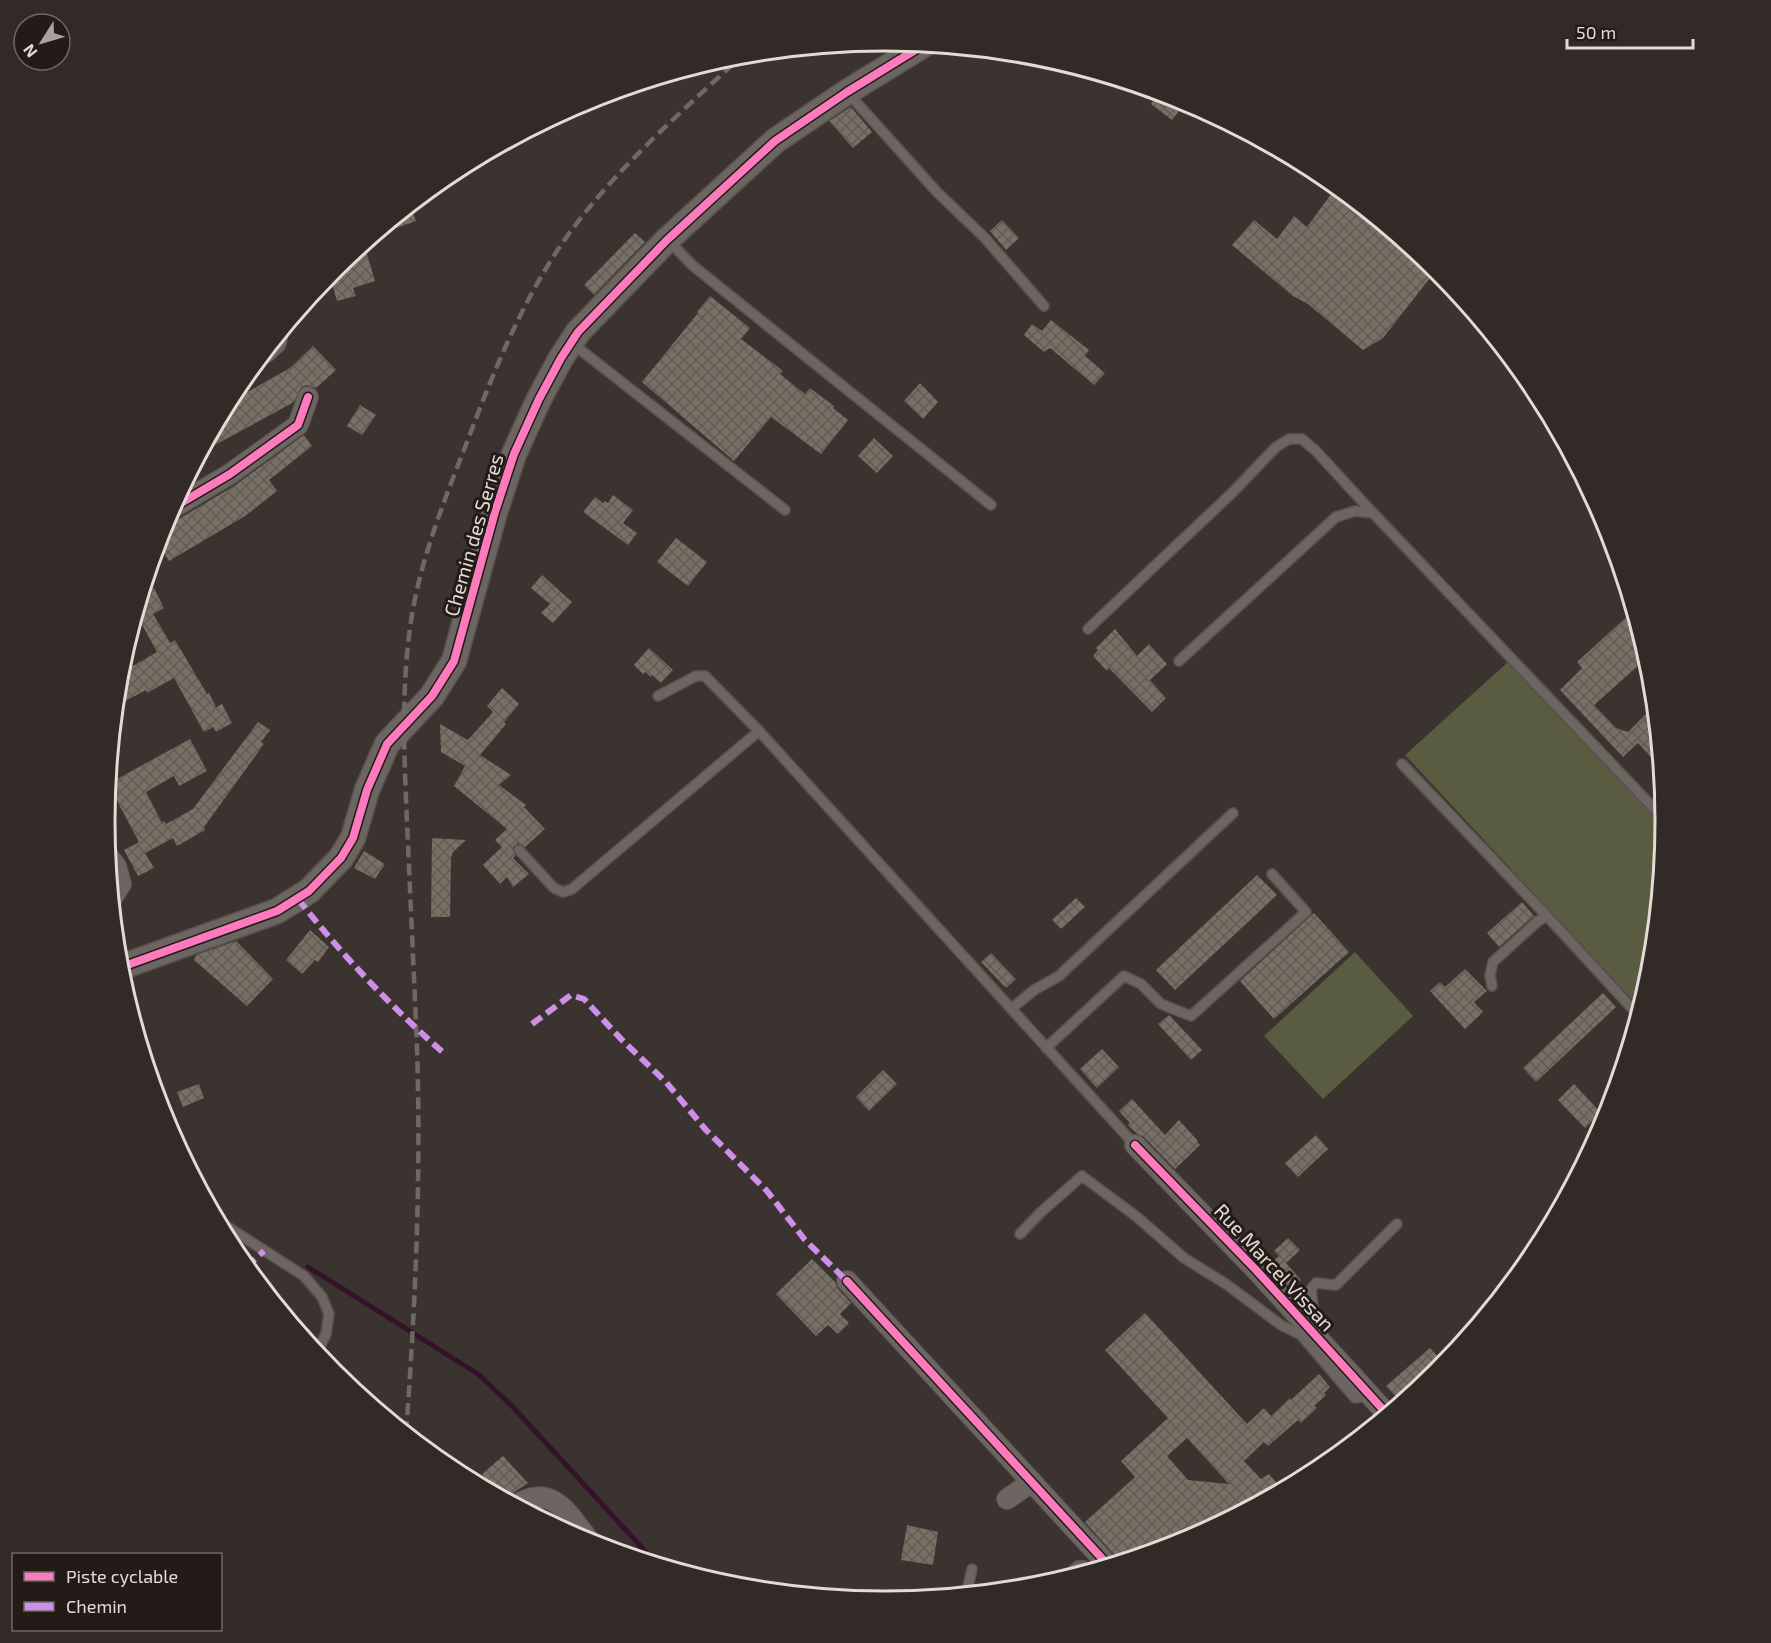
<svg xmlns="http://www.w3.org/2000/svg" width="1771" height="1643" viewBox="0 0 1771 1643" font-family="'Exo 2',sans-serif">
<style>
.grass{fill:#595c40}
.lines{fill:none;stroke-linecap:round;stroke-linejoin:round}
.stream{stroke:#33122a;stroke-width:5}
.building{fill:url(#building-cross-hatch);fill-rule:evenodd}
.service-casing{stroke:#58514e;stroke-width:12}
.minor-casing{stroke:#58514e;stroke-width:22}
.tertiary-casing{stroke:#58514e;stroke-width:27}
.service{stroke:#6c6562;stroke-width:9}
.minor{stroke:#6c6562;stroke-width:20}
.tertiary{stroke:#6c6562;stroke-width:24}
.rail{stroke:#6f6966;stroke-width:4.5;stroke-dasharray:12 6;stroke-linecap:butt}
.quiet{stroke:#ce8fe9;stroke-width:6;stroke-dasharray:12 6;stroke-linecap:butt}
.cycleway-casing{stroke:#221b18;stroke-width:11}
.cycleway{stroke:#fd7abc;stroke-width:8}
.labels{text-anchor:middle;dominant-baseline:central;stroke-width:6;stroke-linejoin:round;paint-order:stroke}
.street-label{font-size:20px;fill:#e5dbd6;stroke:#221b18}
.rim{fill:none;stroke:#e5dbd6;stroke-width:3}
</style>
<defs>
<pattern id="building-cross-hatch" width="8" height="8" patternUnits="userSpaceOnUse" patternTransform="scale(1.5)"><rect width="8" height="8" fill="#787065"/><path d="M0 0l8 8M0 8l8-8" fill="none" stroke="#615b54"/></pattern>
</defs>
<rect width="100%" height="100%" fill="#3b332f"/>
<!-- grass -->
<g class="grass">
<polygon points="1508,662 1666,829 1651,974 1641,1009 1405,755"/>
<polygon points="1355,952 1413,1016 1323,1099 1264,1036"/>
</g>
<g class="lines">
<!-- stream -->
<polyline class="stream" points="308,1267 478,1374 511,1405 657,1564"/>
</g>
<!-- building -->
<g class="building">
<polygon points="1160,93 1187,101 1172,120 1151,104"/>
<polygon points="851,107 872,132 853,148 829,121"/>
<polygon points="1337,186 1437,269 1383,338 1363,350 1308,304 1293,296 1232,245 1254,220 1277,239 1294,216 1307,227"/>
<polygon points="410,206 416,221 379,234 378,232"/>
<polygon points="1002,220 1019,238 1006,250 990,231"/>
<polygon points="635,233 645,242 594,295 584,285"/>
<polygon points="364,244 375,281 353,288 356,296 337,301 329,274"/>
<polygon points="710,296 750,328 741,339 783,371 780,374 805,394 810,388 834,406 833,408 848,420 821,454 771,417 734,461 642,382 698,313 697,312"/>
<polygon points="1051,320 1089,350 1085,356 1105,373 1094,385 1050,348 1044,352 1024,335 1032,324 1042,331"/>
<polygon points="313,346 336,370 316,388 306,385 301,388 294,402 202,452 228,403 290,368"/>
<polygon points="920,383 938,402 923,419 904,401"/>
<polygon points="360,405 376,415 362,435 347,426"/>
<polygon points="304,435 312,446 269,480 277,491 245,516 169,561 158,543 162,529 234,486"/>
<polygon points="874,438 893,456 877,473 858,456"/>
<polygon points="613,495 633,510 623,523 637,533 628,545 583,512 595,497 603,503 605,501 608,503"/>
<polygon points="676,538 707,562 688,586 657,562"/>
<polygon points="542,575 572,602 553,623 541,613 550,604 531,588"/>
<polygon points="154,588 164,608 153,614 170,643 175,640 207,694 209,693 216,707 222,704 232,723 216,732 213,727 204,732 174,678 147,693 146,690 116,706 119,674 157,652 136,614 142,595"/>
<polygon points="1634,610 1648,657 1594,705 1616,728 1628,732 1647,713 1657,723 1661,768 1638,743 1623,757 1560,690 1582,668 1577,662"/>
<polygon points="1115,629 1137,656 1149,644 1167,664 1150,680 1166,698 1152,712 1109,668 1107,671 1093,656 1098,650 1096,648"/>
<polygon points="649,648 673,670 661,683 652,675 651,677 645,672 643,674 634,665"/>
<polygon points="502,688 519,704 504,722 506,724 480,755 511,775 499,785 526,805 524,807 545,829 525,847 518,843 513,847 515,856 513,858 529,874 513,887 507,877 500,884 483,865 502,847 495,840 507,829 454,786 465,766 441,752 440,724 468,740 493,712 487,706"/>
<polygon points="258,722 270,730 261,742 264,744 204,827 205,830 177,846 173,838 145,853 154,868 138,876 124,850 139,842 108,784 190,739 207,771 179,786 174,776 146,792 162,823 164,821 166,824 193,809"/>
<polygon points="432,838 466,840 453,852 451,858 450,917 431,917"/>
<polygon points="364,851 385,864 375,879 354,868"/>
<polygon points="1257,875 1277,895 1175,990 1156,970"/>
<polygon points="1076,898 1085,907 1061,929 1052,920"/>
<polygon points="1522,902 1534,916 1499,947 1487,933"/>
<polygon points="1314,913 1349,952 1274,1019 1240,981"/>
<polygon points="310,930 329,947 318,962 315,960 302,974 286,960"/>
<polygon points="236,941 273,979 247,1006 194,960 196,955"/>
<polygon points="991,953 1016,979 1006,988 981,962"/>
<polygon points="1465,969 1487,991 1474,1002 1483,1012 1465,1029 1430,991 1440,982 1445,987"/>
<polygon points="1603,993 1616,1007 1536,1082 1523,1068"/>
<polygon points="1169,1015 1202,1050 1191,1060 1158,1024"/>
<polygon points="1102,1049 1119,1067 1097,1088 1080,1069"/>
<polygon points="883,1070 897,1084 869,1111 856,1097"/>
<polygon points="199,1084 204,1098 183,1107 177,1092"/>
<polygon points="1574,1084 1601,1113 1585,1128 1558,1100"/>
<polygon points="1132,1099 1165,1135 1179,1120 1198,1141 1197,1142 1200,1145 1175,1169 1144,1137 1136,1133 1128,1125 1130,1123 1119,1111"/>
<polygon points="1316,1135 1328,1149 1298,1177 1285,1163"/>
<polygon points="1288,1238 1300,1250 1286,1263 1301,1280 1291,1289 1268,1265 1279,1256 1274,1251"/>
<polygon points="812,1259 835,1282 838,1289 851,1303 840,1314 849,1323 838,1334 828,1325 816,1336 776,1294"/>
<path d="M 1145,1313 L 1247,1424 L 1264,1408 L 1271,1416 L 1290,1398 L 1291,1400 L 1319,1374 L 1330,1387 L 1324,1393 L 1326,1395 L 1314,1406 L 1317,1408 L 1301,1423 L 1298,1420 L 1268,1446 L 1264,1442 L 1244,1461 L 1261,1479 L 1269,1474 L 1283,1490 L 1184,1543 L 1121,1562 L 1085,1522 L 1135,1477 L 1121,1461 L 1168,1418 L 1105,1350 ZM 1187,1438 L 1229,1484 L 1188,1480 L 1167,1456 Z"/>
<polygon points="1430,1348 1441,1360 1397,1398 1386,1386"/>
<polygon points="503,1456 528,1483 504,1499 482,1474"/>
<polygon points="907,1525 938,1532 933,1565 901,1560"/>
</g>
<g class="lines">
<defs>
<g id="service">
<polyline points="847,92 937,192 985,238 1044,306"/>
<polyline points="669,241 692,265 991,505"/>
<polyline points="573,344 785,510"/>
<polyline points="1088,629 1233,492 1276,447 1289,439 1302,439 1316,451 1373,513"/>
<polyline points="1179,661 1336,517 1355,511 1373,513 1666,821"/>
<polyline points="658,696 696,676 705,676 759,731 1135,1145"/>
<polyline points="1402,764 1547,916 1639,1016"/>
<polyline points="519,850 554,888 563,892 572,889 759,731"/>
<polyline points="1492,986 1490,975 1493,962 1538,921 1547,916"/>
<polyline points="1011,1009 1034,990 1059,976 1233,813"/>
<polyline points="1046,1048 1124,976 1141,984 1161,1004 1191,1016 1306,912 1272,874"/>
<polyline points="217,1220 304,1276 322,1297 329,1314 326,1334 317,1352 355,1392"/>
<polyline points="1020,1234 1040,1213 1082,1176 1137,1217 1184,1258 1226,1284 1281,1325 1301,1335 1355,1398 1371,1395"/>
<polyline points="1316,1330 1311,1289 1316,1283 1336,1285 1397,1224"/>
<polyline points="1062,1580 1078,1566 1084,1566 1090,1572"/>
<polyline points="966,1595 972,1569"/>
</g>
<g id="minor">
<polyline points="265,353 276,343 277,338"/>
<polyline points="171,509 230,474 298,425 308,397"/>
<polyline points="108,856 116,866 121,884 112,898"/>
<polyline points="1135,1145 1256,1270 1388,1415"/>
<polyline points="847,1281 1109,1566"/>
<polyline points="1007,1499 1032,1482"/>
<path d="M 516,1505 C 555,1481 570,1518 593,1545"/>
</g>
<polyline id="tertiary" points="119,968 277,911 309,891 341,858 353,838 367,790 387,744 432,696 454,661 495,512 514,454 539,399 561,358 578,332 667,240 775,141 847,92 925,44"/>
</defs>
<!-- service casing -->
<use href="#service" class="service-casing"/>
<!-- minor casing -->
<use href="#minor" class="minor-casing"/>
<!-- tertiary casing -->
<use href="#tertiary" class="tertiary-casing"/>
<!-- service -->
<use href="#service" class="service"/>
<!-- minor -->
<use href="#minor" class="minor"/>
<!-- tertiary -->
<use href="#tertiary" class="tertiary"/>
<!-- rail -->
<path class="rail" d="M 406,1433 C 416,1297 422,1160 416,1023 C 413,956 410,889 407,822 C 404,755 401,688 411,621 C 420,562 442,506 464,450 C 490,381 517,311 559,248 C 609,174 678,115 744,54"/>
<!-- quiet -->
<g class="quiet">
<path d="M 298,899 C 343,956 392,1008 446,1055"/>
<polyline points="532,1024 571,995 584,999 622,1040 666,1082 706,1130 767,1191 805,1240 847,1281"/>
<polyline points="246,1267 264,1251"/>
</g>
<defs>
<g id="cycleway">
<polyline points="171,509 230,474 298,425 308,397"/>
<polyline points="119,968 277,911 309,891 341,858 353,838 367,790 387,744 432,696 454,661 495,512 514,454 539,399 561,358 578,332 667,240 775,141 847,92 925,44"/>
<polyline points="1135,1145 1256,1270 1388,1415"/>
<polyline points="847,1281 1109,1566"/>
</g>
</defs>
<!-- cycleway casing -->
<use href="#cycleway" class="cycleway-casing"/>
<!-- cycleway -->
<use href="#cycleway" class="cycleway"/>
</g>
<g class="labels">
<!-- street labels -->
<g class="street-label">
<text transform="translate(473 535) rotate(-74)">Chemin des Serres</text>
<text transform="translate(1275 1267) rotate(47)">Rue Marcel Vissan</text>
</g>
</g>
<!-- crop -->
<path d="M0 0H1771V1643H0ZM115 821a770 770 0 1 1 1540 0a770 770 0 1 1-1540 0Z" fill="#322a27" fill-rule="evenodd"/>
<path class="rim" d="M115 821a770 770 0 1 1 1540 0a770 770 0 1 1-1540 0Z"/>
<!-- legend -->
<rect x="12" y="1553" width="210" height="78" fill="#221b18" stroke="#706864" stroke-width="1.5"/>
<rect x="24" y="1572" width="30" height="9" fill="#fd7abc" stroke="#706864" stroke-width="1.5"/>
<text x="66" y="1583" font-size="18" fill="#e5dbd6">Piste cyclable</text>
<rect x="24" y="1602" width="30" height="9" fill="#ce8fe9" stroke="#706864" stroke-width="1.5"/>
<text x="66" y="1613" font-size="18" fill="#e5dbd6">Chemin</text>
<!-- north arrow -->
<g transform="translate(42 42) rotate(233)"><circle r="28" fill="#221b18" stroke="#706864" stroke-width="1.5"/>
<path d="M0-4.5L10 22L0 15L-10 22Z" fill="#aaa09c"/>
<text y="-9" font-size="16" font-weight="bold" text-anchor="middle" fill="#e5dbd6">N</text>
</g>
<!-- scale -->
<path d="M1567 39v9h126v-9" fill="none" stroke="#e5dbd6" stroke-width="3"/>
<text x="1576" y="39" font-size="18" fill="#e5dbd6" stroke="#221b18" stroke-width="4.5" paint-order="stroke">50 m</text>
</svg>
